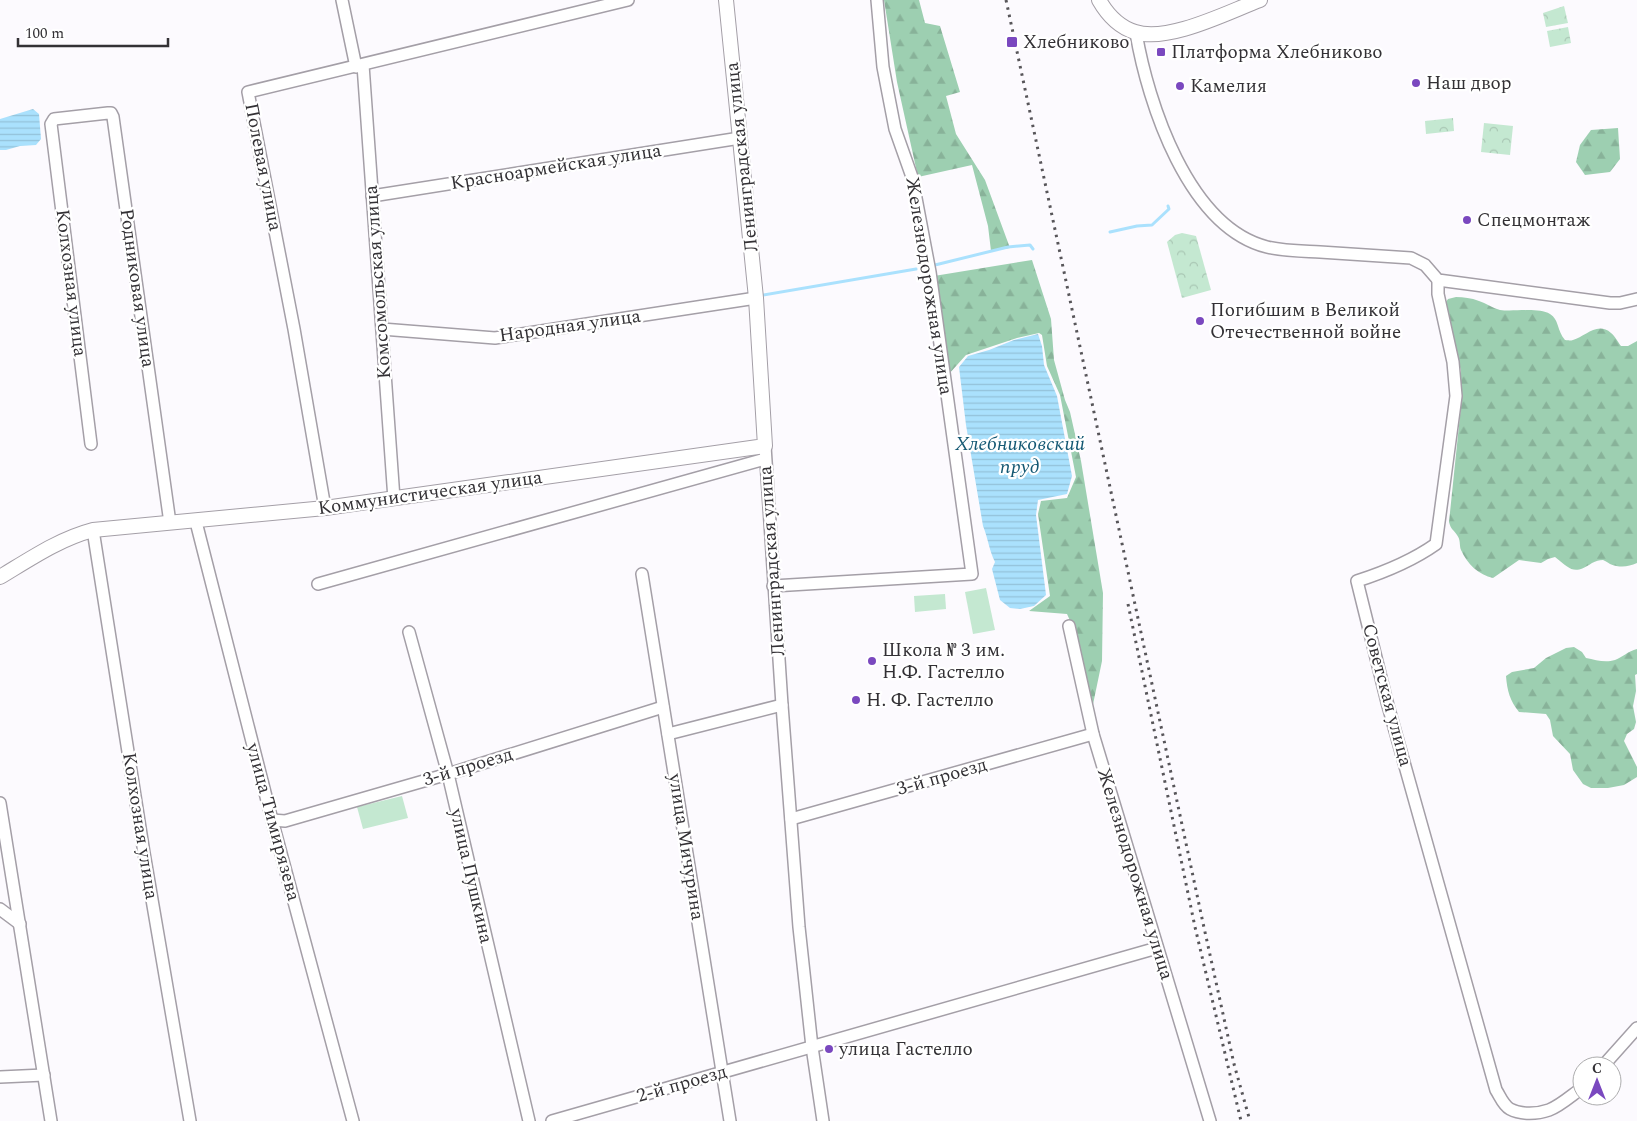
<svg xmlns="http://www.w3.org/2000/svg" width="1637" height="1121" viewBox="0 0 1637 1121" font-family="Spectral,serif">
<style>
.forest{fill:url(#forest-firs)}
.park{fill:url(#park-crowns)}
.garden{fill:#c4e8d1}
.water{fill:url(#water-rules)}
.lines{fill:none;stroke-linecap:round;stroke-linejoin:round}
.stream{stroke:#aae1fd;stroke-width:3}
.minor-casing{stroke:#a49fa7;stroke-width:14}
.tertiary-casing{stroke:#a49fa7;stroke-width:16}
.minor{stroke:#fff;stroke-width:11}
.tertiary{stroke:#fff;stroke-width:14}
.rail{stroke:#575559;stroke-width:3;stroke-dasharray:2.5 5;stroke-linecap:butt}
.poi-dot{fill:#7a48bf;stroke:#fff;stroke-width:2}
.labels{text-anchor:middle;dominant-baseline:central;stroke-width:4.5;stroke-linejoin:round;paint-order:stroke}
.poi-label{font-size:19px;fill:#333135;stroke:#fff;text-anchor:start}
.street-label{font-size:19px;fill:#333135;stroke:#fff}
.water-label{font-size:20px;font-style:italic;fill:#145873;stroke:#fff}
</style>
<defs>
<pattern id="forest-firs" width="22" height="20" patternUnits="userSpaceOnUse" patternTransform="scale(1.25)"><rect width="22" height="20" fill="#9dcfb1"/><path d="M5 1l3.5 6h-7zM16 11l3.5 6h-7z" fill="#88b299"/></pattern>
<pattern id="park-crowns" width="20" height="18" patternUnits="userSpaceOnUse" patternTransform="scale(1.25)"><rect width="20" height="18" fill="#c4e8d1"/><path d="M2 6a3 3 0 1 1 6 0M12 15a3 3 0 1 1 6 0" fill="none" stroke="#a9c7b4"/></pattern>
<pattern id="water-rules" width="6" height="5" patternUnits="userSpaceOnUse" patternTransform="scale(1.25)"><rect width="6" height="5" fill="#aae1fd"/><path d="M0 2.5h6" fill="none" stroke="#93c2d9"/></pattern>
</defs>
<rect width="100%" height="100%" fill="#fcfafe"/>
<!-- forest -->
<g class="forest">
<polygon points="884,0 919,0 925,23 940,26 960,92 946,96 956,134 985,180 1010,248 991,251 988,226 972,165 918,177 897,82"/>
<polygon points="1618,128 1620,159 1610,172 1585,175 1576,162 1580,145 1591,130"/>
<polygon points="1032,260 1051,319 1054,360 1065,400 1070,412 1081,461 1103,593 1102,661 1091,714 1072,625 1067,614 1029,611 1050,596 1038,514 1041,501 1067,498 1076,477 1060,395 1047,366 1042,335 1039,333 1017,338 966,355 948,375 934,276"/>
<path d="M 1456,297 C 1464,297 1471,298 1479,301 C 1486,303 1492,308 1500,310 C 1514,312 1538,307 1550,314 C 1559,319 1557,331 1565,340 C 1565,340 1572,341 1573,340 C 1585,337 1597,321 1611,333 C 1615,336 1618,342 1621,346 L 1628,346 L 1637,341 L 1637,563 C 1628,567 1620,568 1610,564 C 1608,563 1606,561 1603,560 C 1599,560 1596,561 1592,563 C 1574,575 1571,570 1555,557 L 1548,559 L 1541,563 L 1519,560 L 1493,578 C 1479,575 1467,564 1461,550 C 1459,545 1461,540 1457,535 C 1453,529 1451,530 1449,522 L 1461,406 L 1461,371 L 1444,305 L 1448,299 Z"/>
<path d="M 1574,647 L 1582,652 L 1586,658 C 1596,660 1605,663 1615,660 C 1623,657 1628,651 1637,649 L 1637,674 L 1635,675 L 1636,691 L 1633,706 L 1636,722 L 1634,729 L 1627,734 L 1624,741 L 1637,767 L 1637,777 L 1624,785 L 1608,788 L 1591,788 L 1583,784 L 1573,770 L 1570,754 L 1553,736 L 1550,720 L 1546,714 L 1519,712 C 1510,701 1507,690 1506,676 L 1512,672 L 1534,668 L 1546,658 L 1566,648 Z"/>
</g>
<!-- park -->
<g class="park">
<polygon points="1564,6 1568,23 1546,27 1543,13"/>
<polygon points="1568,27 1571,43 1550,47 1547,31"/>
<polygon points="1453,118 1454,131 1426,134 1425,121"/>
<polygon points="1484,123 1513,126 1510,155 1481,152"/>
<polygon points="1182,233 1196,236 1211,290 1182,298 1167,242 1175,235"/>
</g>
<!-- garden -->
<g class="garden">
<polygon points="986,588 995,630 973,634 965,592"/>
<polygon points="945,594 946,609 915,612 914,596"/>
<polygon points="402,796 408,818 363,829 357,807"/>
</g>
<!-- water -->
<g class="water">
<polygon points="33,109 39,114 41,139 36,145 20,146 6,150 0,150 0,119"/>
<path d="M 1038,334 L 1042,346 L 1044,365 L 1057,396 L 1072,476 L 1067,494 L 1038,500 L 1036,515 L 1046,595 L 1034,606 L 1020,609 L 1010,608 L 1000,600 L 992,569 L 995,562 C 989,550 988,538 983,526 L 966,425 L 959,367 L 968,356 L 989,350 L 1014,340 Z"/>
</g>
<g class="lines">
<!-- stream -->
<g class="stream">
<polyline points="1110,232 1137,226 1152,225 1169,209 1168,206"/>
<polyline points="935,265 1008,247 1030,245 1033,249"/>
<polyline points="758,296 916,269"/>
</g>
<defs>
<g id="minor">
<polyline points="342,0 356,67"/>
<path d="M 1136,33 C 1148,103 1188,227 1267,247 C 1284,251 1302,251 1320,252 C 1350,254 1380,256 1411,258 L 1425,265 L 1438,280 L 1610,303 L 1620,303 L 1637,299"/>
<polyline points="363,65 394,499"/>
<polyline points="372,196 740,138"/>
<path d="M 1438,280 L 1438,294 L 1453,362 L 1456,396 L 1436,544 C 1412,561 1385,572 1357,581 L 1387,702 L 1496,1090 C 1500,1096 1503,1105 1510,1109 C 1521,1115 1538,1114 1549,1110 C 1560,1106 1572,1095 1582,1088"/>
<polyline points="382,329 495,338 756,298"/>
<polyline points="91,444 51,124 54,119 108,113 111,113 113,117 170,523"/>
<polyline points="765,446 782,705 799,927 812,1047 823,1121"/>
<polyline points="325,508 294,329 248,92 628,0"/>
<polyline points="196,522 272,820 353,1121"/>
<polyline points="93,530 144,853 190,1121"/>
<polyline points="642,574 730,1121"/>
<polyline points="318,584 765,459"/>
<polyline points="773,586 972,574 930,272 912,177 895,129 883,67 877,0"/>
<polyline points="1069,626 1093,734 1210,1121"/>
<polyline points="409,632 448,774 529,1121"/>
<polyline points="668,734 782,705"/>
<polyline points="0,803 51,1121"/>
<polyline points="791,819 1093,734"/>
<polyline points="272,820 285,821 448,774 663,707"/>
<polyline points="0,909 20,924"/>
<polyline points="1603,1066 1637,1028"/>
<polyline points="0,1077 44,1075"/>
<polyline points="552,1121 1157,948"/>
</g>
<g id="tertiary">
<path d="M 1099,0 C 1107,14 1119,27 1135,32 C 1168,43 1228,12 1260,0"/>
<path d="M 0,577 C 30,559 59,539 93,530 L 325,508 L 765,446 L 756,298 L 726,0"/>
</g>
</defs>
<!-- minor casing -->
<use href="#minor" class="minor-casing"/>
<!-- tertiary casing -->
<use href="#tertiary" class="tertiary-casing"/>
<!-- minor -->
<use href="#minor" class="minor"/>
<!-- tertiary -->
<use href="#tertiary" class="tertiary"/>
<!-- rail -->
<g class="rail">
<polyline points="1006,0 1203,923 1234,1064 1250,1121"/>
<polyline points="1128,604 1195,927 1241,1121"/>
</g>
</g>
<!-- markers -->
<g class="poi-dot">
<rect x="1006" y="36" width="12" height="12" rx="2.5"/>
<rect x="1156" y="47" width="10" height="10" rx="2.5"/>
<circle cx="1416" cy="83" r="5"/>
<circle cx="1180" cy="86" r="5"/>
<circle cx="1467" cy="220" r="5"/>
<circle cx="1200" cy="321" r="5"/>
<circle cx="872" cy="661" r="5"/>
<circle cx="856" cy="700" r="5"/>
<circle cx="829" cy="1049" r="5"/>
</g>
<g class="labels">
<!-- poi labels -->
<g class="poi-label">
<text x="1023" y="42">Хлебниково</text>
<text x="1171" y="52">Платформа Хлебниково</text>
<text x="1426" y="83">Наш двор</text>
<text x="1190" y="86">Камелия</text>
<text x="1477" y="220">Спецмонтаж</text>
<text x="1210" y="310">Погибшим в Великой<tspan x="1210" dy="22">Отечественной войне</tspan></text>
<text x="882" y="650">Школа № 3 им.<tspan x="882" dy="22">Н.Ф. Гастелло</tspan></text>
<text x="866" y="700">Н. Ф. Гастелло</text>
<text x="839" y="1049">улица Гастелло</text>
</g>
<!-- street labels -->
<g class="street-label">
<text transform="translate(742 157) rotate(-96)">Ленинградская улица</text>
<text transform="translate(263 167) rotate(79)">Полевая улица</text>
<text transform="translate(556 167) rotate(-9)">Красноармейская улица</text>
<text transform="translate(378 282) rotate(-94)">Комсомольская улица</text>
<text transform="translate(71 283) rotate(83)">Колхозная улица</text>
<text transform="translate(929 286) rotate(81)">Железнодорожная улица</text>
<text transform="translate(137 288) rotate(82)">Родниковая улица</text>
<text transform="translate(570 326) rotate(-8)">Народная улица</text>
<text transform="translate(430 493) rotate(-8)">Коммунистическая улица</text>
<text transform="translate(772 561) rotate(-94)">Ленинградская улица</text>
<text transform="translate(1387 695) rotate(75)">Советская улица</text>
<text transform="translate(468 767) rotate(-17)">3-й проезд</text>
<text transform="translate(942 777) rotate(-16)">3-й проезд</text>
<text transform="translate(273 822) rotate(75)">улица Тимирязева</text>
<text transform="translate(140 826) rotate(81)">Колхозная улица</text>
<text transform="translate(686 847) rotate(81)">улица Мичурина</text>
<text transform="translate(1135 874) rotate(73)">Железнодорожная улица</text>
<text transform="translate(471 876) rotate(77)">улица Пушкина</text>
<text transform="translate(682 1084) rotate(-16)">2-й проезд</text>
</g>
<!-- water labels -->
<g class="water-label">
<text x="1020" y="444">Хлебниковский<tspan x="1020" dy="23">пруд</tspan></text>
</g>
</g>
<!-- north arrow -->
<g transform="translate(1597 1081)"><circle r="24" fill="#ffffff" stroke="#adadae"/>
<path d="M0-4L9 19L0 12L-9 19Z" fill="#7a48bf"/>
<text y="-8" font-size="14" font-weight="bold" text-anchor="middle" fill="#333135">С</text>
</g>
<!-- scale -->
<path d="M18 38v8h150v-8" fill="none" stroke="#333135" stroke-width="2.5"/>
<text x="25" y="38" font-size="15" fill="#333135" stroke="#ffffff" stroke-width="4" paint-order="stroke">100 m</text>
</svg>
